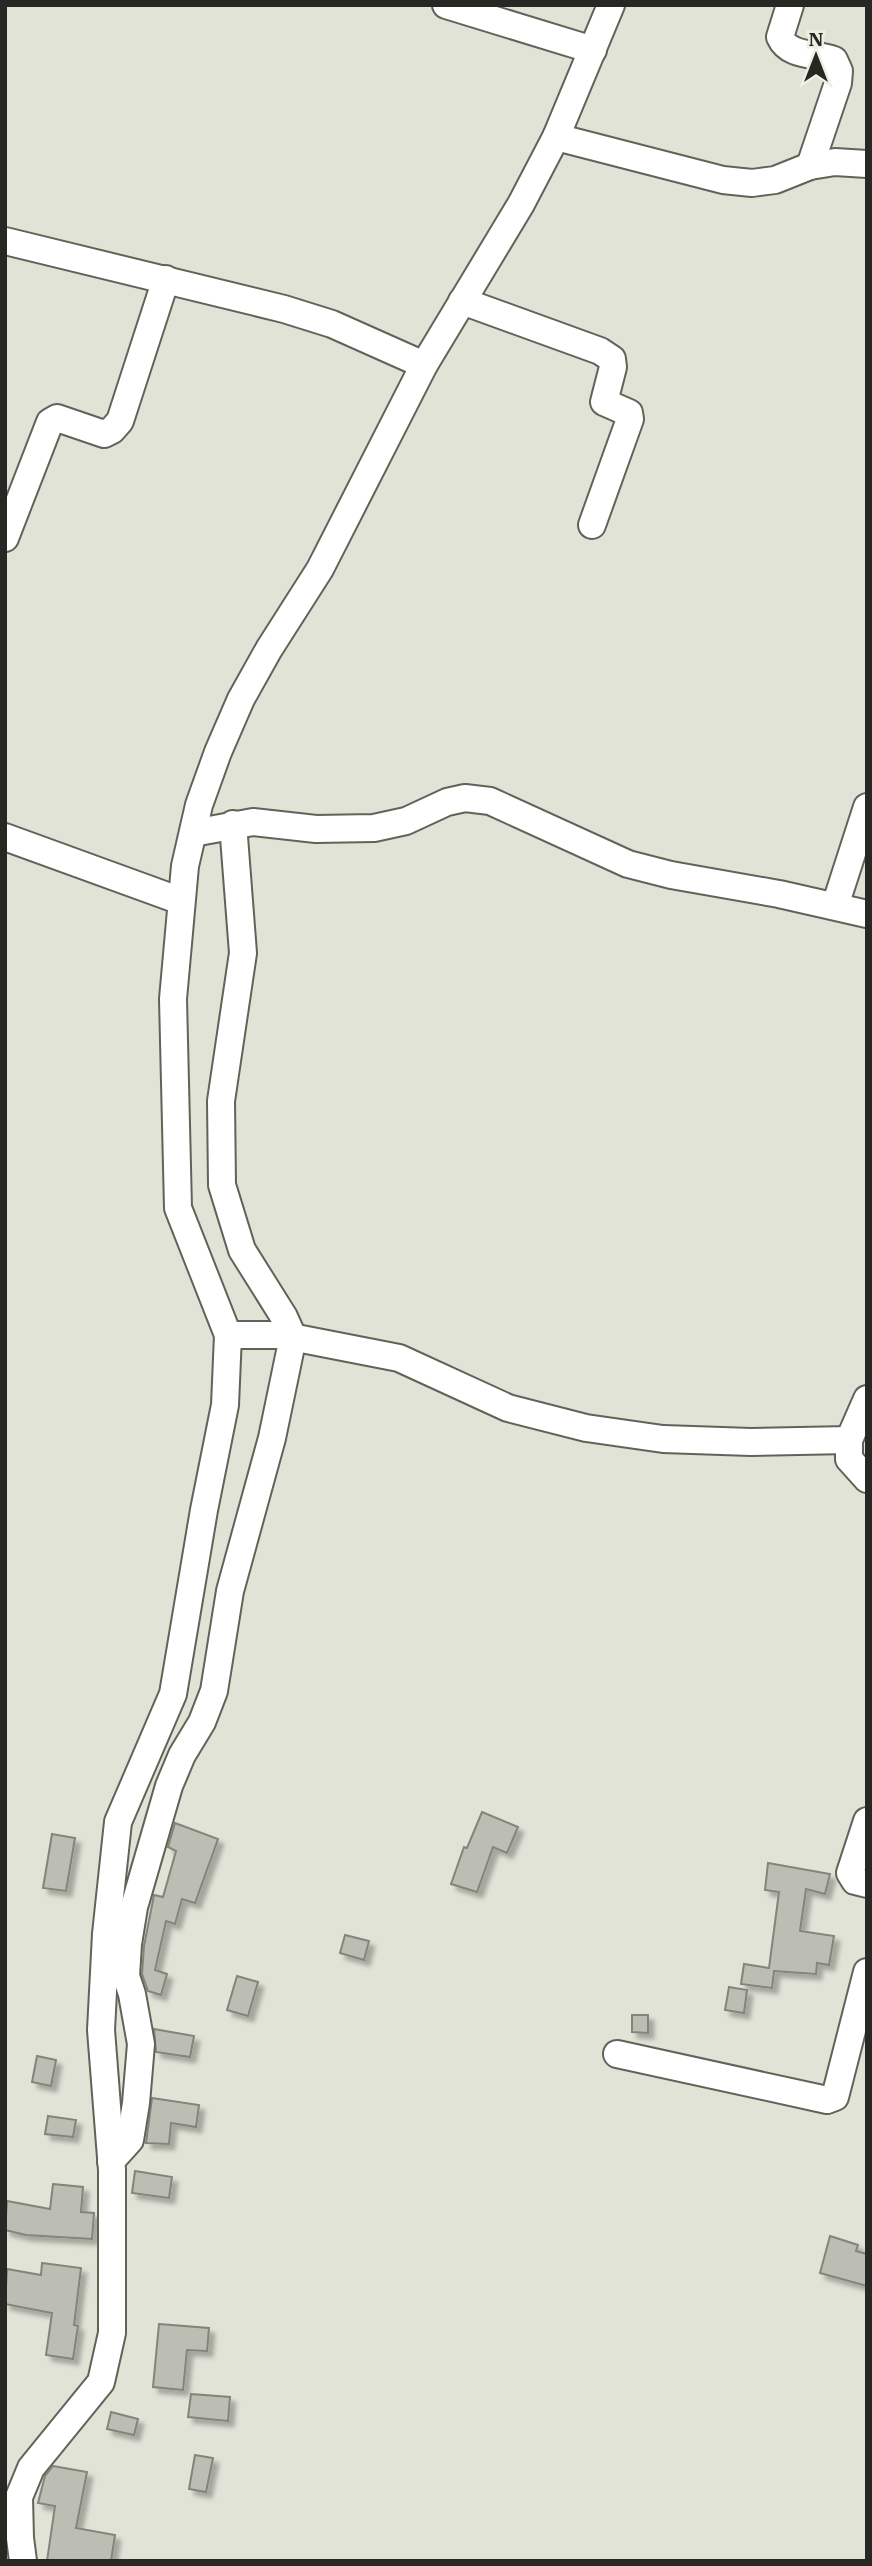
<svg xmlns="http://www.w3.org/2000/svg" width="872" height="2566" viewBox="0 0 872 2566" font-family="'IBM Plex Serif',serif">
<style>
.building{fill:#bcbeb3;stroke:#83857a;stroke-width:2;filter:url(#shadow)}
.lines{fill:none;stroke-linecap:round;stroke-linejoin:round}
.minor-casing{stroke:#616359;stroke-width:30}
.minor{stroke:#fff;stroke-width:26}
</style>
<defs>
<filter id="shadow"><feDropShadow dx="5.5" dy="5.5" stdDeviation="2" flood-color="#0004"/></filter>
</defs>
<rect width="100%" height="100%" fill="#e1e3d7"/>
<!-- building -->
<g class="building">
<polygon points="482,1812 518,1827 507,1853 493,1847 477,1892 451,1884 464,1847 467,1848"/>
<polygon points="175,1823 218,1839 195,1903 182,1899 175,1924 166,1921 155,1970 167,1974 161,1995 148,1991 142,1974 144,1946 154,1895 163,1897 176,1851 168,1847"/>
<polygon points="52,1834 75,1838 66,1891 43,1888"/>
<polygon points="768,1863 830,1874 825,1894 806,1889 800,1931 834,1936 829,1965 817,1963 816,1974 774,1971 772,1988 741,1984 744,1964 769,1968 779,1892 765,1890"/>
<polygon points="345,1935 369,1941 364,1960 340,1953"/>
<polygon points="237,1976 258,1982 248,2016 227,2010"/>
<polygon points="729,1987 747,1990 744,2013 725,2010"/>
<polygon points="632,2015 648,2015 648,2033 632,2032"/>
<polygon points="154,2029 194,2036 190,2057 156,2052"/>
<polygon points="37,2056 56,2060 51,2086 32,2082"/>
<polygon points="152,2098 199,2105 196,2127 171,2123 169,2144 146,2143"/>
<polygon points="48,2116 76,2120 73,2137 45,2134"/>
<polygon points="135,2171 172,2177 169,2198 132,2193"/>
<polygon points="53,2184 83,2187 81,2212 94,2213 92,2239 26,2235 5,2230 7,2201 50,2209"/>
<polygon points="830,2236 858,2245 856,2251 867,2254 867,2286 820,2273"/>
<polygon points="42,2263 81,2268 74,2325 78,2326 73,2359 46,2355 52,2313 5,2304 7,2269 41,2275"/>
<polygon points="159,2324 209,2328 207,2351 187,2350 183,2390 153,2387"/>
<polygon points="191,2394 230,2397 228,2421 188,2417"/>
<polygon points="111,2412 138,2419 134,2435 107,2429"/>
<polygon points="195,2455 213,2458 206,2492 189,2489"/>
<polygon points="53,2466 87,2472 76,2528 115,2535 111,2561 47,2561 55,2506 38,2503 45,2476"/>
</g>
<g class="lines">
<defs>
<g id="minor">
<polyline points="446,5 593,50"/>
<path d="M 790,5 L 780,37 C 789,57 815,53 834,60 L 839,71 L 838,83 L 810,166"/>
<polyline points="556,137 723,180 752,183 775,180 810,166 835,162 867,164"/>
<polyline points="5,241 284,309 332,324 424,365"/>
<polyline points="462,301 600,351 612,359 613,367 604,402 629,413 630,419 592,525"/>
<polyline points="5,538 50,422 57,418 104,434 112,430 120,421 166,279"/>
<polyline points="193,833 253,822 316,829 374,828 406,821 447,802 465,798 490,801 628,864 671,875 779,894 867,914"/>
<polyline points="5,837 181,901"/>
<polyline points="835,906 867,807"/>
<polyline points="228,1335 281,1335 399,1358 508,1408 586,1428 663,1439 751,1442 849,1440"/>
<polyline points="867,1399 849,1440 849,1459 867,1479"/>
<polyline points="867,1821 850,1873 855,1881 867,1884"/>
<polyline points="617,2054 827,2100 835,2097 867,1972"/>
<polyline points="111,2161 130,2140 136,2103 141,2044 132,1994 126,1976 128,1944 134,1907 169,1786 182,1755 202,1722 214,1691 230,1591 272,1438 293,1337 284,1317 242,1250 222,1185 221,1101 243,953 233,824"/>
<polyline points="23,2561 20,2538 19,2497 31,2468 101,2382 112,2333 112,2170 101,2030 106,1934 118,1822 173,1694 204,1510 225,1405 228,1335 178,1208 173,999 185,866 199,805 218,752 241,699 269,649 320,569 424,365 521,204 556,137 611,5"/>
</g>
</defs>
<!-- minor casing -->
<use href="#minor" class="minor-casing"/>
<!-- minor -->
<use href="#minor" class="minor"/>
</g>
<!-- border -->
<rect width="872" height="2566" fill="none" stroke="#272723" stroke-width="14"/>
<!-- north arrow -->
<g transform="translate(816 56)" stroke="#eef0e4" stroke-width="5" paint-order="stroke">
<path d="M0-5L12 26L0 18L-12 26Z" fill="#272723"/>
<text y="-10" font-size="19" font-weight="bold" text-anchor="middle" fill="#272723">N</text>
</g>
</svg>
